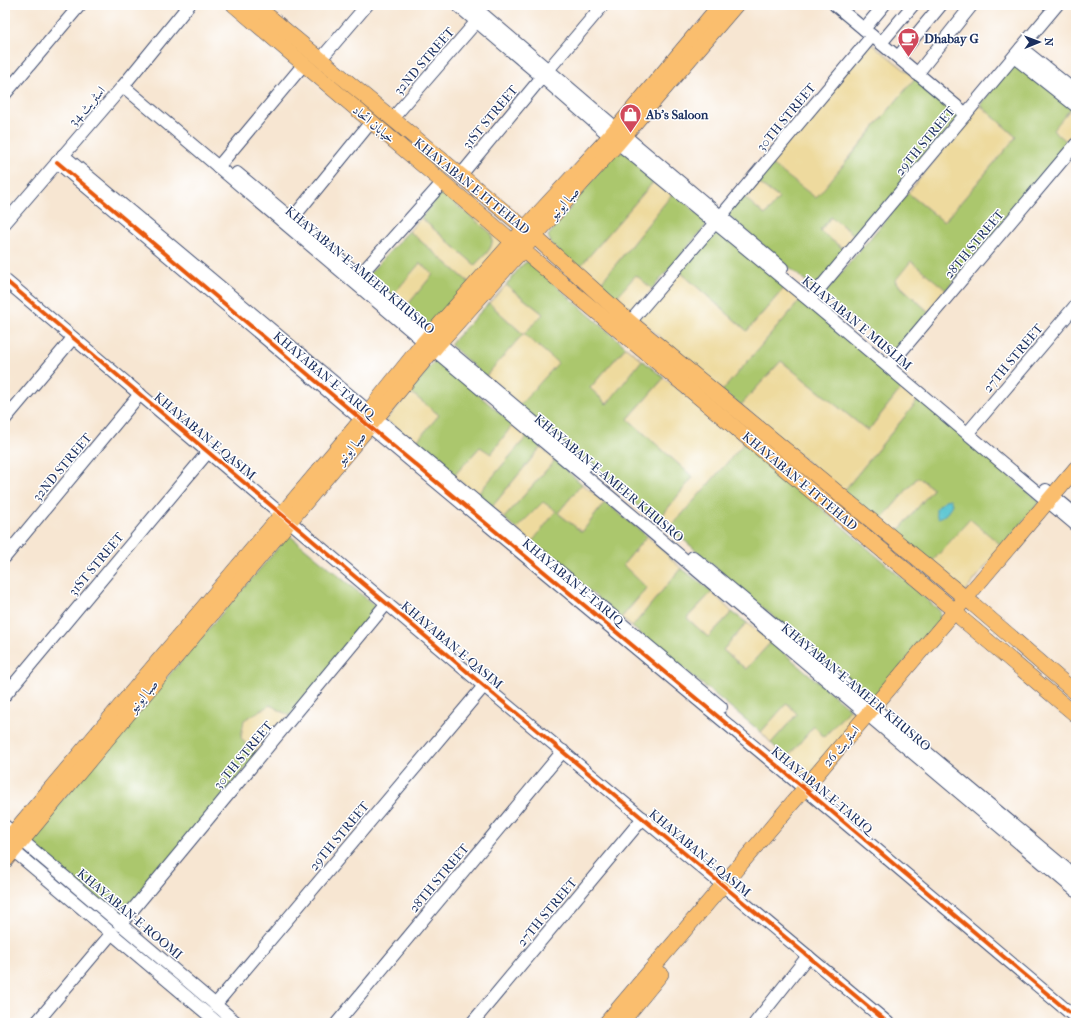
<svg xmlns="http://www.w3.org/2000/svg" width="1081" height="1028" viewBox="0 0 1081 1028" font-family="'IM FELL French Canon',Amiri,serif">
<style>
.green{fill:#abc76d;stroke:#637b66}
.sand{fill:#eeda9e;stroke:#84847e}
.water{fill:#59c5d1;stroke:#3a7a98}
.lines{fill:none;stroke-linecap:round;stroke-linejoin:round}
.minor-casing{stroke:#3c4a6f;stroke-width:14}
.major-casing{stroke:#3c4a6f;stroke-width:16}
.minor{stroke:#fff;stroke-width:12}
.major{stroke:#fabe6e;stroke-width:15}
.cycleway-casing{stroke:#fff;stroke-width:6}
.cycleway{stroke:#e8590c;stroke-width:4}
.labels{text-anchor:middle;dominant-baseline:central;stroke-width:3;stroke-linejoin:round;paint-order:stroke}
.poi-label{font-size:13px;font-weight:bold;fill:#1b2f5e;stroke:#fff;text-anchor:start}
.street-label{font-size:13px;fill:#1b2f5e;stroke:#fff}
</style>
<rect width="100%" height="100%" fill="#fff"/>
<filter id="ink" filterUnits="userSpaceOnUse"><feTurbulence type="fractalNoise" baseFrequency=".025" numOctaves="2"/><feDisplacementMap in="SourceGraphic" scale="8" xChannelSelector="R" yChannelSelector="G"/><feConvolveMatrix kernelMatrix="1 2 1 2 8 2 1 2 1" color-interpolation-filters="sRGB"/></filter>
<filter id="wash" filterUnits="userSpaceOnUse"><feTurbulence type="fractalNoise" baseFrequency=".012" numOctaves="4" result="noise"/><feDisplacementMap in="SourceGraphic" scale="16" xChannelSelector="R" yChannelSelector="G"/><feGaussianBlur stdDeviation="0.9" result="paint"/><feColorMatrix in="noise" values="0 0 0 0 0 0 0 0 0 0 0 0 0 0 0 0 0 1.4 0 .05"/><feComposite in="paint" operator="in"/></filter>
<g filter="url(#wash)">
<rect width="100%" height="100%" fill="#f7e6d2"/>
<!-- green -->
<g class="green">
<polygon points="1014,62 1072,107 1070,144 946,290 895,282 929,312 896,353 823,295 908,193 944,222 1016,137 980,105"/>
<polygon points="915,78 961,115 857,237 831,217 820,231 846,251 814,288 726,214 742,195 765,215 779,198 756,181 770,163 842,167"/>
<polygon points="624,152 656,179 578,269 552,245 548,236 613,154"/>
<path d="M 441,192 L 491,233 C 496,248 485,254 475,265 L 421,218 Z"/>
<polygon points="673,193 709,222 652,289 613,301 599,285"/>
<polygon points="409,231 471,284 430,330 405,308 433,274 420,264 392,296 367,276"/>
<polygon points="718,231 786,286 747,331 680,272"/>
<polygon points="526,262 530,263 626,347 590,388 606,404 642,360 664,378 628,419 693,477 657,522 519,406 557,363 524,334 485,377 450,344 489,303 523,334 542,313 506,285 521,266"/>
<polygon points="802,298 903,386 868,431 781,361 741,405 722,391"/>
<polygon points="436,359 513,424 491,455 480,447 454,476 415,443 439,415 410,392"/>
<polygon points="919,399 1040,502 1002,546 930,564 895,535 933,489 918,477 880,521 843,492"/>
<polygon points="528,435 541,447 492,507 477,495"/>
<polygon points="745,442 940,611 940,620 873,700 868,698 670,528"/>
<polygon points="555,460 582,484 558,513 582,532 605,502 647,536 623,565 647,587 621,618 504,518"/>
<polygon points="289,535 379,609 120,919 27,841"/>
<polygon points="681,568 712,592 687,618 708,637 732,612 747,623 723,650 746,669 771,642 850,709 824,737 814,726 787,758 771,743 797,714 787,704 761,732 632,627"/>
</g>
<!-- sand -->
<g class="sand">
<polygon points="870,42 915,78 816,198 770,163"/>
<polygon points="980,105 1016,137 944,222 908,193"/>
<polygon points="1072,107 1076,110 1076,138 1070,144 1053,130"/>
<polygon points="656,179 673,193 599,285 578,269"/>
<polygon points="756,181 779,198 765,215 742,195"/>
<path d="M 444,188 L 508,242 L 471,284 L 409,231 L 421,218 L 475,265 C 485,254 496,248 491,233 L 441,192 Z"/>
<polygon points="831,217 857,237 846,251 820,231"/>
<polygon points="911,261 946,290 929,312 895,281"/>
<polygon points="420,263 433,274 405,308 392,296"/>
<polygon points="680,272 747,331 786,286 802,298 722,391 638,318"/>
<polygon points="636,275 652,289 633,315 613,301"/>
<polygon points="506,285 543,314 524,334 558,363 519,406 485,377 523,334 489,303"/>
<polygon points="626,347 642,360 607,404 590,388"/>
<polygon points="781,361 868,431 903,386 919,399 843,492 741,405"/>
<polygon points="664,378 745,442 670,528 657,522 693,477 628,419"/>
<polygon points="410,392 439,415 415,443 386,420"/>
<polygon points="513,424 528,435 477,495 454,476 480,447 491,454"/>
<polygon points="541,447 555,460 504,518 492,507"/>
<polygon points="918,477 933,489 895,535 880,521"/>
<polygon points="582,484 605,502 582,532 558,513"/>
<polygon points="543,502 556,511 532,542 516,529"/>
<polygon points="970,519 1002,546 965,592 930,564"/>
<polygon points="647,536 681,568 632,627 621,618 647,588 623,565"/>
<polygon points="712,592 732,612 708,637 687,618"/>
<polygon points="747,623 771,642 746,669 723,650"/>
<polygon points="787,703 797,714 771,743 761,732"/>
<polygon points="270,705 290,716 261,751 251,750 241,738 244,720"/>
<polygon points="850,709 862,718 809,779 787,758 814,726 824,737"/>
</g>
<!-- water -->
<path class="water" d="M 950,499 L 952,504 C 949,511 946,516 938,518 L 936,513 L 936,509 L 945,500 Z"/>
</g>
<g filter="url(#ink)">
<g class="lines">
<defs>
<g id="minor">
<polyline points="457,5 542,77 610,136"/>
<polyline points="472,5 616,128"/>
<polyline points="835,5 966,114"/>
<polyline points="864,29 884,5"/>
<polyline points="881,43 913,5"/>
<polyline points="1021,48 1076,92"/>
<polyline points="898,57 941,5"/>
<polyline points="1014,57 1076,106"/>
<polyline points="320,60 367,5"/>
<polyline points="548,70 603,5"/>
<polyline points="917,74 972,5"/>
<polyline points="123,86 434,350 621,506 1076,891"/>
<polyline points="5,94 80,5"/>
<polyline points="392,119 477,21"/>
<polyline points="624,135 782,268"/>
<polyline points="618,143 809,300 1076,525"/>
<polyline points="63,155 721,707"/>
<polyline points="57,162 369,426 805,789 1076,1018"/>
<polyline points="218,167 304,64"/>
<polyline points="237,173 586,466"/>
<polyline points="460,176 542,77"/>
<polyline points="721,216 872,36"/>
<polyline points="292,219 371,122"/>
<polyline points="5,223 123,86 189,5"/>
<polyline points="360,275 443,182"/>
<polyline points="5,280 484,686 888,1023"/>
<polyline points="814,295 1057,5"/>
<polyline points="630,322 714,224"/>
<polyline points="893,361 1076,144"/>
<polyline points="5,419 73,338"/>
<polyline points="971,429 1076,305"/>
<polyline points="1046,490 1076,515"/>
<polyline points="5,557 140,394"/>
<polyline points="693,557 1076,877"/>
<polyline points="5,695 208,452"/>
<polyline points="5,826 237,1023"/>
<polyline points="8,846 218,1023"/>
<polyline points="120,925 387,603"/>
<polyline points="215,1005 484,686"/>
<polyline points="36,1023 112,933"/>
<polyline points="337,1023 563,751"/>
<polyline points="472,1023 643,818"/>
<polyline points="755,1023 808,956"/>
</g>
<g id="major">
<polyline points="234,5 513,242 956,612 962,619 1076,715"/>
<polyline points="255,5 534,236 630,322 974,605 1076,693"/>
<polyline points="5,840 13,833 368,412 424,342 524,229 610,136 720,5"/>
<polyline points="5,861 440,342 618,143 736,5"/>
<polyline points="606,1023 1076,468"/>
<polyline points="621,1023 661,974"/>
</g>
</defs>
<!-- minor casing -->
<use href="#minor" class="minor-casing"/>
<!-- major casing -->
<use href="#major" class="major-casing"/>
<!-- minor -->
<use href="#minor" class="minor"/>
<!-- major -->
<use href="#major" class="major"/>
<defs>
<g id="cycleway">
<polyline points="57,162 369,426 805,789 1076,1018"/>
<polyline points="5,280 484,686 888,1023"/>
</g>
</defs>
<!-- cycleway casing -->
<use href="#cycleway" class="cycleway-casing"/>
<!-- cycleway -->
<use href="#cycleway" class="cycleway"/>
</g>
</g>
<!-- icons -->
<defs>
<symbol id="cafe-pin" viewBox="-11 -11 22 30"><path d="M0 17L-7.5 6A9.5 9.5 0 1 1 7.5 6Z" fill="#d1495b" stroke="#fff"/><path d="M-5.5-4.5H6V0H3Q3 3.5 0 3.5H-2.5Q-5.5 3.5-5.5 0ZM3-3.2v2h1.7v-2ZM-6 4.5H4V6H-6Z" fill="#fff"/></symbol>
<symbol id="shop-pin" viewBox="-11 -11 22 30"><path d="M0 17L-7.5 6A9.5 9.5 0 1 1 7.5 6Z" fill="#d1495b" stroke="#fff"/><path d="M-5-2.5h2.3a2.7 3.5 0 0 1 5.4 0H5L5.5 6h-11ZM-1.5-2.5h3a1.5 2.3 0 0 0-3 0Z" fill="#fff"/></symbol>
</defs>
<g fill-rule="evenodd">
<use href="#cafe-pin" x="896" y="26" width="25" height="34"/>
<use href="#shop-pin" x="618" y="102" width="25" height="34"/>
</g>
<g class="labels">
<!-- poi labels -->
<g class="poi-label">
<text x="924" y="38">Dhabay G</text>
<text x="646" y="114">Ab's Saloon</text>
</g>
<!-- street labels -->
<g class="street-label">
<text transform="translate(424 61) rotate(-49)">32ND STREET</text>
<text transform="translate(87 106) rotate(-49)">اسٹریٹ 34</text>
<text transform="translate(490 117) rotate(-50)">31ST STREET</text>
<text transform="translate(786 117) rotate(-50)">30TH STREET</text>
<text transform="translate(374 124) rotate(40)">خیابان اتحاد</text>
<text transform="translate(925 141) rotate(-50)">29TH STREET</text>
<text transform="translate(472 186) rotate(39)">KHAYABAN E ITTEHAD</text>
<text transform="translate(564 203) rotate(-48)">صبا ایونیو</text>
<text transform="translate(974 244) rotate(-50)">28TH STREET</text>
<text transform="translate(360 270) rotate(40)">KHAYABAN-E-AMEER KHUSRO</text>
<text transform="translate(857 323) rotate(40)">KHAYABAN E MUSLIM</text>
<text transform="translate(1013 358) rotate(-50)">27TH STREET</text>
<text transform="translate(324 375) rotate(40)">KHAYABAN-E-TARIQ</text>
<text transform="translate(205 436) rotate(40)">KHAYABAN-E-QASIM</text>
<text transform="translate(351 448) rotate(-50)">صبا ایونیو</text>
<text transform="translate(62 467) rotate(-50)">32ND STREET</text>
<text transform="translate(609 478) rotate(40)">KHAYABAN-E-AMEER KHUSRO</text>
<text transform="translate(800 481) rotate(40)">KHAYABAN-E-ITTEHAD</text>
<text transform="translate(96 564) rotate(-50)">31ST STREET</text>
<text transform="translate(573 582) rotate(40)">KHAYABAN-E-TARIQ</text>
<text transform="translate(452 645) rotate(40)">KHAYABAN-E-QASIM</text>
<text transform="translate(856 687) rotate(40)">KHAYABAN-E-AMEER KHUSRO</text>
<text transform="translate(143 696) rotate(-50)">صبا ایونیو</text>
<text transform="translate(841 746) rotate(-50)">اسٹریٹ 26</text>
<text transform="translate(243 755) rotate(-50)">30TH STREET</text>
<text transform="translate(822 790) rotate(40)">KHAYABAN-E-TARIQ</text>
<text transform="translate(339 836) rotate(-50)">29TH STREET</text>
<text transform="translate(700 853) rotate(40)">KHAYABAN-E-QASIM</text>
<text transform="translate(439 878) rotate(-50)">28TH STREET</text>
<text transform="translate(547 912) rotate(-50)">27TH STREET</text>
<text transform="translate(130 914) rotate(40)">KHAYABAN-E-ROOMI</text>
</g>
</g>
<!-- margin -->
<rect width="1081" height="1028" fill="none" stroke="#fff" stroke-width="20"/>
<!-- north arrow -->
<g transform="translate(1039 42) rotate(89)" stroke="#ffffff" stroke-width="3" paint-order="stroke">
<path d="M0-3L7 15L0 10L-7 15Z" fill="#1b2f5e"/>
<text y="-6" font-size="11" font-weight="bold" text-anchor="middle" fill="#1b2f5e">N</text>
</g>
</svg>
